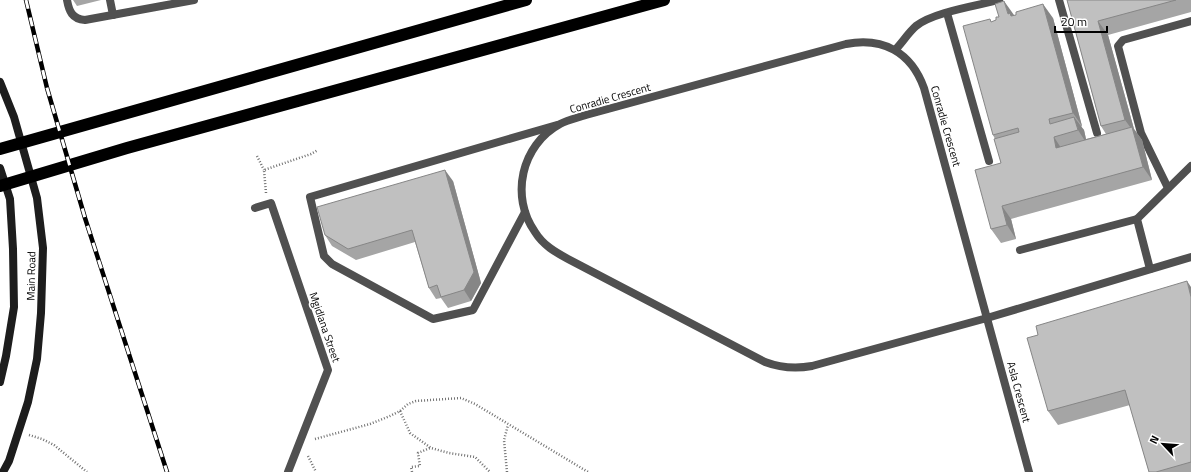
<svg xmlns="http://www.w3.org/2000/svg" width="1191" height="472" viewBox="0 0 1191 472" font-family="'Titillium Web',sans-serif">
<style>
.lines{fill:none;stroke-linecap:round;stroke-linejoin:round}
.path{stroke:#727272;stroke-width:2.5;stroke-dasharray:1 2;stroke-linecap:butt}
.lane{stroke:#505050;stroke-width:8}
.street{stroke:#505050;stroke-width:8}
.secondary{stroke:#1d1d1d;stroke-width:8}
.highway{stroke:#000;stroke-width:12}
.rail-casing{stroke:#000;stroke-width:4.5}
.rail{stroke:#fff;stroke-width:3;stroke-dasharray:9;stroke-linecap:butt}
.wall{fill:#a5a5a5}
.shaded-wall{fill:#868686}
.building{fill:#c0c0c0;stroke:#868686}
.labels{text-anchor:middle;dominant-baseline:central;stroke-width:3.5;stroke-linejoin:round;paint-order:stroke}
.street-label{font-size:11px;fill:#000;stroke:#fff}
</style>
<rect width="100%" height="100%" fill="#fff"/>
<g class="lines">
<!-- path -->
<g class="path">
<polyline points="257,156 264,170"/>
<polyline points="266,193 264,170 311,154 318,150"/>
<polyline points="400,411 410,433 431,448 449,453 475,457 490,472"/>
<polyline points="29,435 42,439 54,445 87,472"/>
<polyline points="315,439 370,424 390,416 400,411 408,404 416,401 461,398 475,404 588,472"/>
<polyline points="308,456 316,472"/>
<polyline points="412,472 411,467 420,466 418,453 430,448"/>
<polyline points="507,472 504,440 508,425"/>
</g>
<!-- lane -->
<g class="lane">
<path d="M 67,0 C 69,11 72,19 85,20 L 194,0"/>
<polyline points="110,0 113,15"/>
<polyline points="1059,0 1097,133"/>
<polyline points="947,13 989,161"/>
<path d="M 895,50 C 902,43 908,33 916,26 C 934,12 976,6 999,0"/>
<polyline points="1168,188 1141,133 1118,46 1123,40 1191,21"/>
<polyline points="255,208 271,203 328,370 288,472"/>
<polyline points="525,212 473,310 433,319 332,264 324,256 310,197 557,125"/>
<polyline points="1020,250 1137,219"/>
<polyline points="1150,269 1137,219 1191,166"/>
</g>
<!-- street -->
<path class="street" d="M 1029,472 L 924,88 C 911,52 883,37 846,44 L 586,115 C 577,118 568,120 560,124 C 521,145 510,197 535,232 C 543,245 555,252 568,259 L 765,362 C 781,368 795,369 812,366 L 987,318 L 1191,257"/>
<!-- secondary -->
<g class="secondary">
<polyline points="0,82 14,117 37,198 43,248 41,313 37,359 28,402 9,461 3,472"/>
<polyline points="0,168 10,199 13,249 14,307 6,356 0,382"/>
</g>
<!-- highway -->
<g class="highway">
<polyline points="0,149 526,0"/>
<polyline points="0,186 127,148 664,0"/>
</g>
<defs>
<polyline id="rail" points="26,0 47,88 85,218 167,472"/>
</defs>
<!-- rail casing -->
<use href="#rail" class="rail-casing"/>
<!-- rail -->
<use href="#rail" class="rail"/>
</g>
<!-- wall -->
<g class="wall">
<polygon points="73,0 101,0 77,6"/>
<polygon points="1067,0 1191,0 1191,12 1108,35 1134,129 1142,140 1152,180 1011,219 1016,239 1001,243 991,229 1001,163 995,139 993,135 992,22 996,20 999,17 1014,16 1053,18 1082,126 1081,127 1084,130 1086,139 1106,134 1101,126"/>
<polygon points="453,181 481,283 471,301 448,308 441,298 436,299 429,288 415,242 356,260 332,246 325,235"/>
<polygon points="1191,287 1191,472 1149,472 1130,405 1058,425 1048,411"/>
</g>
<!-- shaded-wall -->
<g class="shaded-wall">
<polygon points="1004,1 1014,15 1015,20 1008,14"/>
<polygon points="1043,4 1053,18 1082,126 1073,113"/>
<polygon points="1098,21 1108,35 1134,129 1142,140 1152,180 1143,167 1133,131 1125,120"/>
<polygon points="1074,117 1084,130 1087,144 1078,130"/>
<polygon points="1054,137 1063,151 1056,148"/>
<polygon points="445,170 453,181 481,283 471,301 464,290"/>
<polygon points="1002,206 1011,219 1016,239 1007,225"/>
<polygon points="1187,281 1191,287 1191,297"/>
</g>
<!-- building -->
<g class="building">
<polygon points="1067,0 1176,0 1098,21 1125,120 1101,126"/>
<polygon points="1004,1 1008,14 1010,13 1011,16 1016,15 1016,12 1043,4 1073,113 1049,119 1050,124 1074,117 1078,130 1054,137 1056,148 1132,127 1143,167 1002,206 1007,225 991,229 975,170 1001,163 994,139 1019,132 1018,128 993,135 963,26 990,19 991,22 996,20 996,17 999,17 995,4"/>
<polygon points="445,170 474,272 464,290 441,297 437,285 429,288 412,230 348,249 325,235 317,207"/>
<polygon points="1187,281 1191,297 1191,462 1156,472 1149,472 1125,390 1048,411 1027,338 1038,335 1036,326"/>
</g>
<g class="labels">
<!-- street labels -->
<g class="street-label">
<text transform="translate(610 98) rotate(-16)">Conradie Crescent</text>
<text transform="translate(946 126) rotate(74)">Conradie Crescent</text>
<text transform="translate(31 276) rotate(-89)">Main Road</text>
<text transform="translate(325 327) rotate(71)">Mgidlana Street</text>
<text transform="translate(1019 392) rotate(75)">Asla Crescent</text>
</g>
</g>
<!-- north arrow -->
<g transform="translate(1163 444) rotate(296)" stroke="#ffffff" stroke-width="3" paint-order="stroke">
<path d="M0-3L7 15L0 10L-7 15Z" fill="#000000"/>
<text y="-6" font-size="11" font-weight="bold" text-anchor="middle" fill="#000000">N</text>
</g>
<!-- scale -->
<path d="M1055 26v6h52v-6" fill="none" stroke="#000000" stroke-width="2"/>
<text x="1061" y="26" font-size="12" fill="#000000" stroke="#ffffff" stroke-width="3" paint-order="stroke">20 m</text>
</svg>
